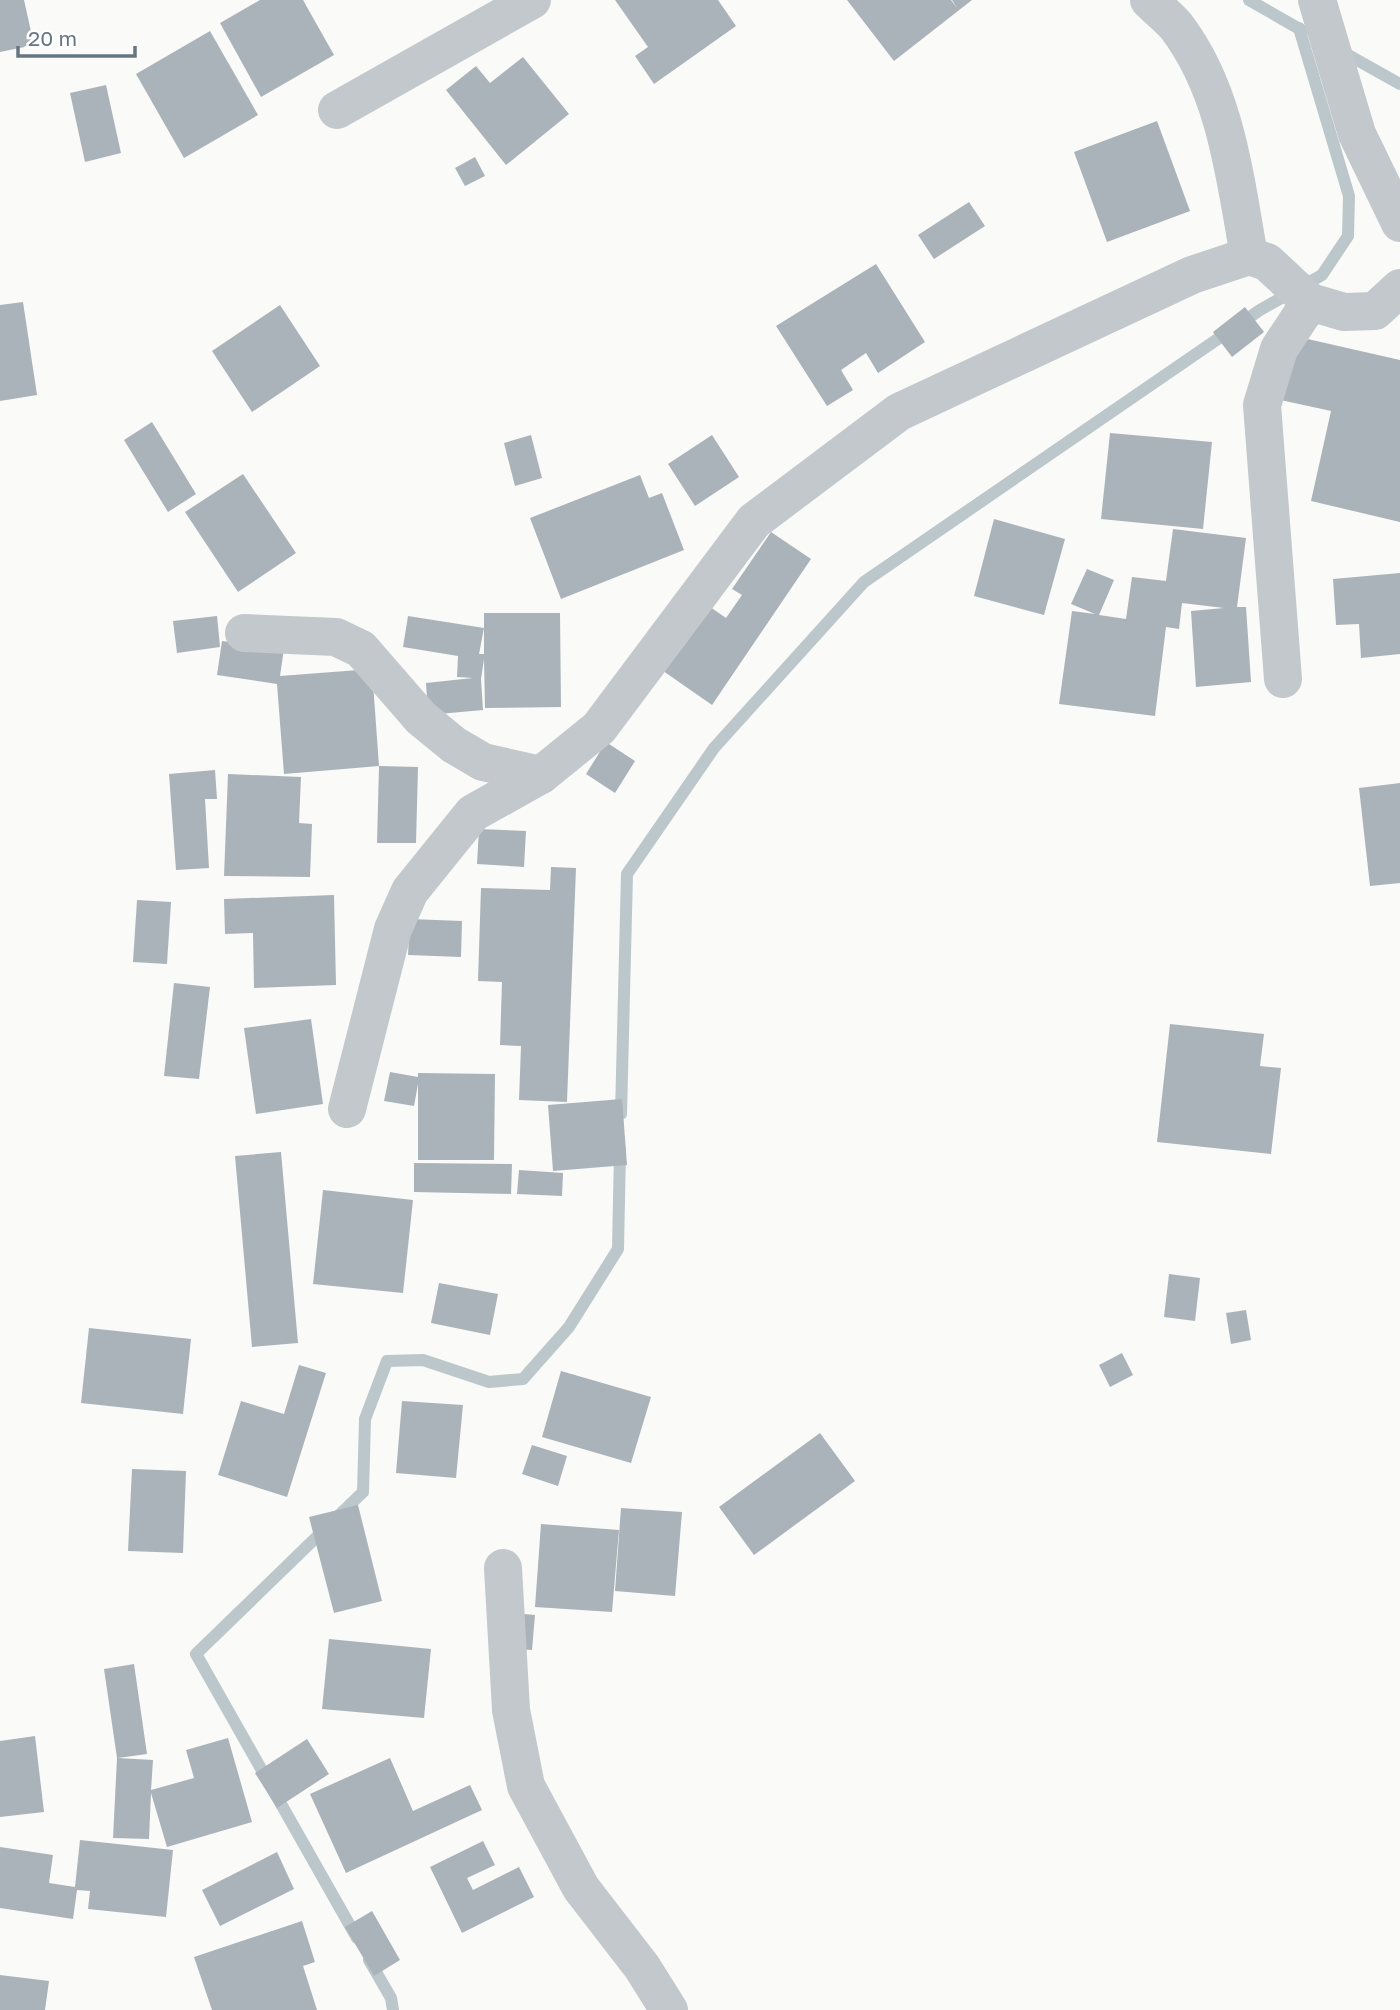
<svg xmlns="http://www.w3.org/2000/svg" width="1400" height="2010" viewBox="0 0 1400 2010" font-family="'Golos Text',sans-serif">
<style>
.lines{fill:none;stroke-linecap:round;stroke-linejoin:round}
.stream{stroke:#bbc7cb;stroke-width:12}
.building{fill:#aab3b9}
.minor{stroke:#c3c8cc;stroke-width:38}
</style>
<rect width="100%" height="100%" fill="#fafaf8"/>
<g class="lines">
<!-- stream -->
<g class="stream">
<polyline points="1249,0 1303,31"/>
<polyline points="1341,51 1400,84"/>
<polyline points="621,1114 627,874 714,748 864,582 1260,310 1322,275 1348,236 1349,196 1299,28"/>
<polyline points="357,1938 196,1654 363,1492 365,1419 387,1361 423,1360 489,1382 523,1379 569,1327 618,1249 620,1150"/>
<polyline points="369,1960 391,1998 393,2010"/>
</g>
</g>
<!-- building -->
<g class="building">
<polygon points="0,0 24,0 34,45 0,52"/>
<polygon points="260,0 303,0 334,55 261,97 220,23"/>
<polygon points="615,0 718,0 736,26 654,84 635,56 648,47"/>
<polygon points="847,0 951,0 957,8 952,0 972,0 894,61"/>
<polygon points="210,31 258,115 184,158 136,74"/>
<polygon points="523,57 569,114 506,165 446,90 476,66 490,83"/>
<polygon points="106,85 121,153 85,162 70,93"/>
<polygon points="1157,121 1190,211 1107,242 1074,152"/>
<polygon points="475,157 485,176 465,186 455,168"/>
<polygon points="969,202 985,226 934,259 918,235"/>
<polygon points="876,264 925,342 878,373 866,353 841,370 853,390 827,406 776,326"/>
<polygon points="23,302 37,395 0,401 0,305"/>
<polygon points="280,305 320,366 252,412 212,351"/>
<polygon points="1245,307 1264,332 1232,357 1213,332"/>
<polygon points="1290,335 1400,360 1400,522 1311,501 1331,411 1276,399"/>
<polygon points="152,422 196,494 168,512 124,440"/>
<polygon points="1110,433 1212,442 1203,529 1101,519"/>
<polygon points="531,435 542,478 515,486 504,443"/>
<polygon points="712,435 739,477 695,506 668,464"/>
<polygon points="243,474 296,553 238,592 185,512"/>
<polygon points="640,475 649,498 662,493 684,550 561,599 530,518"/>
<polygon points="994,519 1065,539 1044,615 974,596"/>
<polygon points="1173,529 1246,538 1237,607 1246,607 1251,682 1196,687 1191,611 1224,608 1182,603 1179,629 1166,627 1155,716 1059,704 1072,611 1095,614 1071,604 1087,569 1114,580 1099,615 1126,619 1132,577 1166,581"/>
<polygon points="771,532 811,559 712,705 656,666 703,602 726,618 742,595 732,589"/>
<polygon points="1400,573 1400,654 1361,658 1359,624 1336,625 1333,579"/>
<polygon points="484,613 560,613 561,707 485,708 484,659 481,679 483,710 428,715 426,683 473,678 457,677 458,656 403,647 408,616 484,628 479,654 484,654"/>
<polygon points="217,616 220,647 177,653 173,621"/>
<polygon points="222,641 284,649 280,676 372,669 379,766 284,774 277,684 217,675"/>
<polygon points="606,742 635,761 615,793 586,774"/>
<polygon points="379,766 418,767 416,843 377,843"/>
<polygon points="215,770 217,799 205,799 209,868 176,870 169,774"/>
<polygon points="228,774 301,777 299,823 312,824 310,877 224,876"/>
<polygon points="1400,783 1400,883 1370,886 1359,788"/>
<polygon points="479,829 526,831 524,867 477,864"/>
<polygon points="551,867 576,868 567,1102 519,1100 521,1046 500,1045 502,982 478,981 481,888 550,890"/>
<polygon points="334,895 336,985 254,988 253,933 225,934 224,899"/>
<polygon points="137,900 171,902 167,964 133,962"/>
<polygon points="410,919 462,921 461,957 408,955"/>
<polygon points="174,983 210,987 199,1079 164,1076"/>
<polygon points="311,1019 323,1104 256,1114 244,1028"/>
<polygon points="1170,1024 1264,1034 1260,1066 1281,1068 1271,1154 1157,1142"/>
<polygon points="390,1072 418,1077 418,1073 495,1074 494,1160 418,1160 418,1084 414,1106 384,1101"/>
<polygon points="622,1099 627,1165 553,1171 548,1105"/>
<polygon points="281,1152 298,1343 252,1347 235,1156"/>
<polygon points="414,1163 512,1164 511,1194 414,1192"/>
<polygon points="519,1170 563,1173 562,1196 517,1194"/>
<polygon points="323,1190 413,1200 403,1293 313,1284"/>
<polygon points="1169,1274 1200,1278 1195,1321 1164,1317"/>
<polygon points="439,1283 498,1294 490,1335 431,1323"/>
<polygon points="1246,1310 1251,1340 1231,1344 1226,1313"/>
<polygon points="89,1328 191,1339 183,1414 81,1403"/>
<polygon points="1122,1353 1133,1375 1110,1387 1099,1365"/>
<polygon points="299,1365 326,1373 287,1497 218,1475 241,1401 284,1414"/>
<polygon points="561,1371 651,1397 631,1463 542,1437"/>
<polygon points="402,1401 463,1405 456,1478 396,1473"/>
<polygon points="820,1433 855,1481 754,1555 719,1507"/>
<polygon points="532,1445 567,1456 558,1486 522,1474"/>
<polygon points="132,1469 186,1471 183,1553 128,1551"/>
<polygon points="358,1505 382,1601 334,1613 309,1517"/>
<polygon points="621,1508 682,1512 675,1596 615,1591"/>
<polygon points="541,1524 619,1530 612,1612 535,1607"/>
<polygon points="501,1612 535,1615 532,1650 499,1648"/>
<polygon points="329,1639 431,1649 424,1718 322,1709"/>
<polygon points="134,1664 147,1754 118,1758 153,1760 151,1790 194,1778 186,1750 228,1738 252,1822 167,1847 151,1793 149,1839 113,1838 117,1758 104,1669"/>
<polygon points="35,1736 44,1812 0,1817 0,1741"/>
<polygon points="307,1739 329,1774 277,1808 255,1773"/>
<polygon points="390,1758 413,1811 470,1785 482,1810 346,1873 310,1794"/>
<polygon points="80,1840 173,1850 166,1917 88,1909 90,1891 77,1890 73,1919 0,1908 0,1847 53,1855 49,1883 75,1887"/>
<polygon points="483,1841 495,1865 467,1878 473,1890 519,1867 534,1897 462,1933 430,1867"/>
<polygon points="277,1852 294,1889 220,1926 202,1890"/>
<polygon points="372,1911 400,1960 374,1976 345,1927"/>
<polygon points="302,1921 315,1962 303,1966 317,2010 212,2010 194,1957"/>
<polygon points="0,1975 49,1981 45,2010 0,2010"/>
</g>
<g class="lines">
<!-- minor -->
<g class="minor">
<path d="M 1149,0 C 1157,8 1168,17 1176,26 C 1226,91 1235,178 1249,256"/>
<polyline points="1317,0 1357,134 1400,223"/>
<polyline points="337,110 532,0"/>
<polyline points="244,633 336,637 361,649 421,718 454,745 483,762 541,775"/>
<polyline points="1283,679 1262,405 1279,349 1310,302"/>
<polyline points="347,1109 393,929 410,891 473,813 541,775 599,728 754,521 899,412 1192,275 1249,256 1267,262 1310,302 1344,312 1375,311 1400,288"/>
<polyline points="503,1568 511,1710 526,1786 581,1888 642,1967 669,2010"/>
</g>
</g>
<!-- scale -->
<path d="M18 46v10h117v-10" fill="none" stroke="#657683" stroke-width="3.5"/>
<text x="28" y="46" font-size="21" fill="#657683" stroke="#ffffff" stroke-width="5" paint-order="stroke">20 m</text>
</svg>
